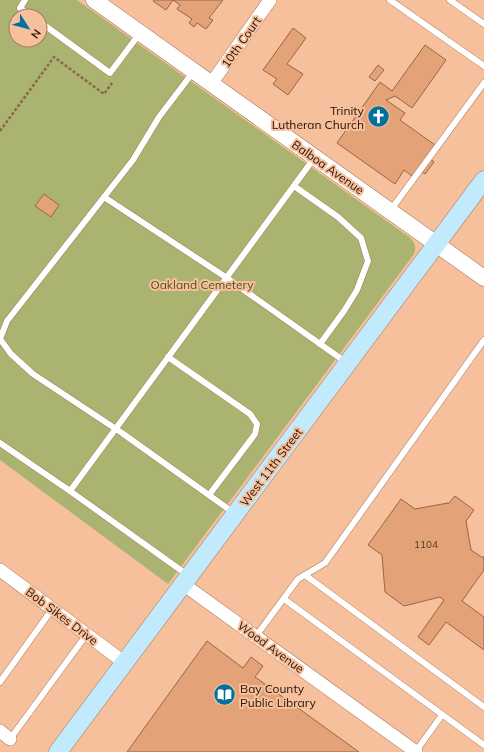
<svg xmlns="http://www.w3.org/2000/svg" width="484" height="752" viewBox="0 0 484 752" font-family="Mulish,sans-serif">
<style>
.green{fill:#abb371;fill-rule:evenodd}
.building{fill:#e3a278;stroke:#976646}
.lines{fill:none;stroke-linecap:round;stroke-linejoin:round}
.service-casing{stroke:#ab7857;stroke-width:7}
.minor-casing{stroke:#ab7857;stroke-width:14}
.tertiary-casing{stroke:#ab7857;stroke-width:17}
.secondary-casing{stroke:#ab7857;stroke-width:19}
.path{stroke:#8a664e;stroke-width:2.5;stroke-dasharray:3 2;stroke-linecap:butt}
.service{stroke:#fff;stroke-width:6}
.minor{stroke:#fff;stroke-width:13}
.tertiary{stroke:#fff;stroke-width:16}
.secondary{stroke:#c1eafd;stroke-width:18}
.labels{text-anchor:middle;dominant-baseline:central;stroke-width:4;stroke-linejoin:round;paint-order:stroke}
.number-label{font-size:10px;fill:#563823}
.street-label{font-size:12px;fill:#271407;stroke:#f7c09d}
.poi-label{font-size:12px;fill:#271407;stroke:#f7c09d;text-anchor:end}
.park-label{font-size:12px;fill:#50541f;stroke:#f7c09d}
</style>
<rect width="100%" height="100%" fill="#f7c09d"/>
<!-- green -->
<path class="green" d="M 0,0 L 77,0 L 409,237 C 414,241 417,247 414,254 L 168,584 L 0,460 ZM 16,16 L 40,16 L 40,40 L 16,40 Z"/>
<!-- building -->
<g class="building">
<polygon points="154,0 173,0 166,10 153,1"/>
<polygon points="173,0 223,0 209,18 213,20 206,29 197,23 194,27 189,23 192,19 177,9 180,5"/>
<polygon points="293,28 306,38 287,64 303,74 288,95 273,84 277,79 263,70"/>
<polygon points="425,45 446,60 412,108 395,96 386,100 405,113 400,120 435,145 427,156 434,162 425,174 418,169 412,176 404,170 395,184 337,143 380,82 392,91"/>
<polygon points="378,65 384,70 375,81 369,77"/>
<polygon points="44,194 59,205 51,217 35,206"/>
<polygon points="455,496 474,510 466,521 471,550 483,558 484,556 484,570 462,601 484,617 484,650 446,622 429,645 418,637 444,600 440,597 404,606 385,592 382,555 368,545 401,499 415,509 448,503 448,504"/>
<polygon points="207,641 243,668 251,657 263,666 255,677 359,752 127,752"/>
</g>
<g class="lines">
<defs>
<g id="service">
<polyline points="25,0 20,8 31,16"/>
<polyline points="390,0 484,66"/>
<polyline points="450,0 484,24"/>
<polyline points="40,22 110,73 140,33"/>
<polyline points="194,71 159,117 133,160 7,321 0,339 11,354 33,374 122,433 234,513"/>
<polyline points="294,186 338,217 361,238 368,261 357,290 344,311 320,344"/>
<polyline points="104,197 227,278 347,363"/>
<polyline points="390,211 484,83"/>
<polyline points="168,357 250,414 257,424 255,434 209,495"/>
<polyline points="0,443 70,491 189,576"/>
<polyline points="70,491 315,157"/>
<polyline points="305,575 484,707"/>
<polyline points="284,599 484,745"/>
<polyline points="256,636 298,579 325,563 484,340"/>
<polyline points="0,682 53,608"/>
<polyline points="10,739 87,634"/>
<polyline points="416,751 442,715"/>
</g>
<g id="minor">
<polyline points="211,84 270,0"/>
<polyline points="0,570 125,663"/>
<polyline points="183,584 416,752"/>
<polyline points="0,731 10,739"/>
</g>
<polyline id="tertiary" points="94,0 484,278"/>
<polyline id="secondary" points="58,752 484,180"/>
</defs>
<!-- service casing -->
<use href="#service" class="service-casing"/>
<!-- minor casing -->
<use href="#minor" class="minor-casing"/>
<!-- tertiary casing -->
<use href="#tertiary" class="tertiary-casing"/>
<!-- secondary casing -->
<use href="#secondary" class="secondary-casing"/>
<!-- path -->
<polyline class="path" points="0,131 54,57 104,94 112,83"/>
<!-- service -->
<use href="#service" class="service"/>
<!-- minor -->
<use href="#minor" class="minor"/>
<!-- tertiary -->
<use href="#tertiary" class="tertiary"/>
<!-- secondary -->
<use href="#secondary" class="secondary"/>
</g>
<!-- icons -->
<defs>
<symbol id="church-disc" viewBox="-11 -11 22 22"><circle r="9.5" fill="#00719c" stroke="#f7c09d"/><path d="M-1.2-6h2.4v3.5h3.3v2.4h-3.3V6h-2.4V-.1h-3.3v-2.4h3.3Z" fill="#fff"/></symbol>
<symbol id="library-disc" viewBox="-11 -11 22 22"><circle r="9.5" fill="#00719c" stroke="#f7c09d"/><path d="M-6-4Q-3-5.5-.7-3.5V5Q-3 3-6 4ZM6-4Q3-5.5 .7-3.5V5Q3 3 6 4Z" fill="#fff"/></symbol>
</defs>
<g fill-rule="evenodd">
<use href="#church-disc" x="366" y="104" width="25" height="25"/>
<use href="#library-disc" x="212" y="682" width="25" height="25"/>
</g>
<g class="labels">
<!-- number labels -->
<g class="number-label">
<text x="426" y="544">1104</text>
</g>
<!-- street labels -->
<g class="street-label">
<text transform="translate(241 42) rotate(-55)">10th Court</text>
<text transform="translate(328 167) rotate(35)">Balboa Avenue</text>
<text transform="translate(271 467) rotate(-53)">West 11th Street</text>
<text transform="translate(62 616) rotate(37)">Bob Sikes Drive</text>
<text transform="translate(271 647) rotate(36)">Wood Avenue</text>
</g>
<!-- poi labels -->
<g class="poi-label">
<text x="364" y="110">Trinity<tspan x="364" dy="14">Lutheran Church</tspan></text>
<text x="240" y="688" text-anchor="start">Bay County<tspan x="240" dy="14">Public Library</tspan></text>
</g>
<!-- park labels -->
<g class="park-label">
<text x="202" y="284">Oakland Cemetery</text>
</g>
</g>
<!-- north arrow -->
<g transform="translate(28 28) rotate(126)"><circle r="19" fill="#f7c09d" stroke="#a47b61"/>
<path d="M0-3L7 15L0 10L-7 15Z" fill="#00719c"/>
<text y="-6" font-size="11" font-weight="bold" text-anchor="middle" fill="#271407">N</text>
</g>
</svg>
